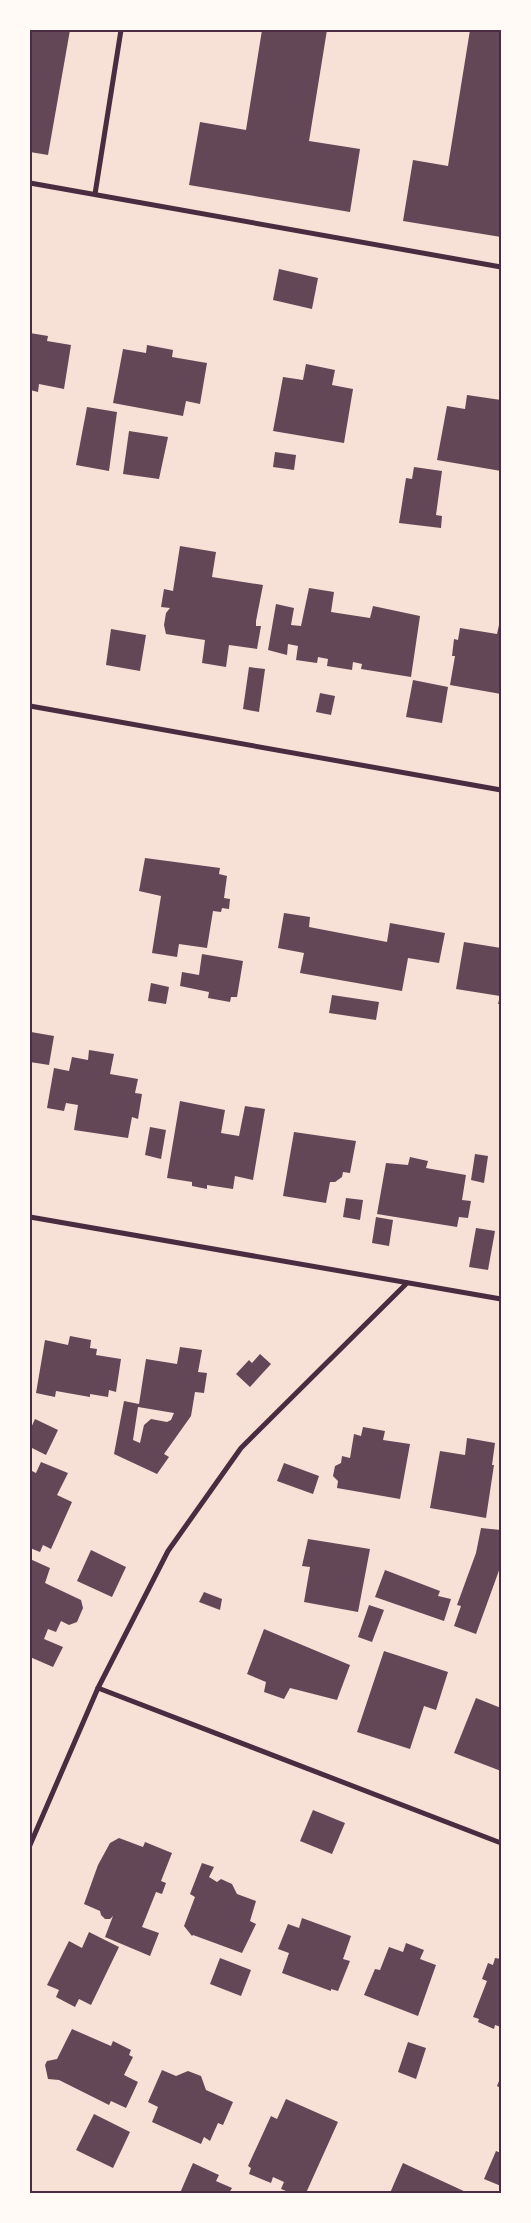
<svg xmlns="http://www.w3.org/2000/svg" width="531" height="2223" viewBox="0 0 531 2223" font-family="Signika,sans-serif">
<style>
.building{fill:#644757;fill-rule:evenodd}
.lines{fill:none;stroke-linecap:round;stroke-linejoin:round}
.minor{stroke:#4a2c40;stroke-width:5}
.neatline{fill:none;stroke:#4a2c40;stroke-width:2}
</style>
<rect width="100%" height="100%" fill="#f7e1d7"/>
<!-- building -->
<g class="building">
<polygon points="30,30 70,30 48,155 30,152"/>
<polygon points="262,30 327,30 309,141 360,149 350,212 189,185 200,122 246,130"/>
<polygon points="470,30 501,30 501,237 403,221 413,160 448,166"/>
<polygon points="279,269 318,278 312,309 273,300"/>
<polygon points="30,333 48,336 47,341 71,345 64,389 39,384 38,392 30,390"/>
<polygon points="147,345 173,350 172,357 207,363 200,404 186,401 183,416 113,403 123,349 146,353"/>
<polygon points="306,364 335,370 332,385 353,389 344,443 273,431 283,377 303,380"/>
<polygon points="467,395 501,400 501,471 437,460 447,406 465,409"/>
<polygon points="87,407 117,412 109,471 76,465"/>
<polygon points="129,431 168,437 159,479 123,474"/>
<polygon points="275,452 296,455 294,470 273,467"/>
<polygon points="414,467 442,471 436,515 442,516 441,528 399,523 406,478 412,479"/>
<polygon points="180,546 216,552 212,577 263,585 256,621 256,626 261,626 257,649 229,645 226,667 202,663 205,640 166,634 164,625 166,613 170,608 161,607 164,589 173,591"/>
<polygon points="309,588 334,592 331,612 370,618 373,606 420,616 411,677 361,669 362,664 353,662 352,670 327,666 328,659 318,657 317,663 296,660 298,646 288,644 287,655 268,650 276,604 294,608 291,625 301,626"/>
<polygon points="499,625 501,626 501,694 450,685 455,656 452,656 454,639 458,640 460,628 497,634"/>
<polygon points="111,629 146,635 140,671 106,665"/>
<polygon points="249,667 265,669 259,712 243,709"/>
<polygon points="413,680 448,687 442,723 406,717"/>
<polygon points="320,693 335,696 331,715 316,712"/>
<polygon points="145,858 220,868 219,874 227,876 224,898 230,899 229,909 222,908 221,912 213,911 207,948 179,944 177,957 152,953 161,896 139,891"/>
<polygon points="284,913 310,917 309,927 387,942 390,923 445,933 439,963 408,958 402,991 300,973 304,953 278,948"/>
<polygon points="464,942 501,948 501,1004 498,1004 500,996 456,989"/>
<polygon points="202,954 243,961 237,997 231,997 230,1002 208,998 209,992 180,986 182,972 199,975"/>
<polygon points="151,983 169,987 166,1004 148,1001"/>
<polygon points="332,995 379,1002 376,1020 329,1013"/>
<polygon points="31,1032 54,1036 49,1065 30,1062"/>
<polygon points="89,1050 114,1054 110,1074 138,1079 135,1093 142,1094 138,1119 132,1117 128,1138 74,1130 78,1105 66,1103 64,1111 47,1108 54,1068 69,1071 72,1057 88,1060"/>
<polygon points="180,1101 225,1110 221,1133 239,1136 245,1106 265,1109 253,1180 235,1176 233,1189 207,1185 207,1189 192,1186 192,1182 167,1178"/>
<polygon points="150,1127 166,1130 161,1159 145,1155"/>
<polygon points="294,1132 356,1141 350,1173 343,1172 342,1177 335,1182 330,1182 326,1203 283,1196"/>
<polygon points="475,1154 488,1156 484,1183 471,1180"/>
<polygon points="410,1157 428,1161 426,1168 466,1175 462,1200 471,1201 468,1218 459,1217 457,1227 377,1214 386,1163 408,1165"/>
<polygon points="346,1198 363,1200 360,1220 343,1217"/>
<polygon points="376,1217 393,1220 389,1246 372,1243"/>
<polygon points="476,1228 495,1231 488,1270 469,1267"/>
<polygon points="70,1336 91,1340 90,1348 97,1349 96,1355 121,1359 116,1392 109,1390 108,1397 90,1394 90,1397 56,1391 55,1397 36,1393 45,1340 68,1345"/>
<path d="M 180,1347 L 202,1350 L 198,1372 L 207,1373 L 204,1393 L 195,1392 L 191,1416 L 164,1454 L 169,1457 L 157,1474 L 114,1454 L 124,1401 L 139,1404 L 146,1359 L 177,1364 ZM 138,1407 L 174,1413 L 171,1420 L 167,1422 L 151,1419 L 144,1425 L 140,1443 L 133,1440 Z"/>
<polygon points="260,1354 271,1364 250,1387 236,1374 249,1360 252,1363"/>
<polygon points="35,1419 58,1430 46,1455 30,1447 30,1430"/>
<polygon points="363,1427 385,1431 383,1440 410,1444 400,1499 337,1488 338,1481 333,1476 335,1466 341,1463 342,1456 350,1458 354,1434 361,1436"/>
<polygon points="467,1438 495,1443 492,1465 494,1465 486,1518 430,1508 440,1451 465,1455"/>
<polygon points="41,1462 68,1473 57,1495 72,1502 51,1549 43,1545 40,1552 30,1548 30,1470 36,1473"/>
<polygon points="284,1463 319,1476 313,1494 277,1481"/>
<polygon points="481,1528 501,1530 501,1565 476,1634 454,1626 461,1606 457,1605 476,1553"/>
<polygon points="308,1539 370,1549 358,1612 304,1602 310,1567 302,1566"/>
<polygon points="91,1550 126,1567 112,1597 77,1581"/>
<polygon points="30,1559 50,1568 45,1583 81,1600 83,1608 77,1622 69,1625 61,1621 56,1632 48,1629 44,1639 63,1647 53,1667 30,1657"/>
<polygon points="385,1570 440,1591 438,1596 451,1599 444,1621 375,1597"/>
<polygon points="204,1592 222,1599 220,1610 199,1602"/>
<polygon points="369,1605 384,1610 372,1642 358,1637"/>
<polygon points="264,1629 350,1665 337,1700 290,1688 284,1699 264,1692 266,1682 247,1674"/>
<polygon points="384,1651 448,1672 436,1710 424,1706 410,1749 357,1732"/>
<polygon points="476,1698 501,1708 501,1771 454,1753"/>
<polygon points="313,1810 345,1823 332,1854 300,1841"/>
<polygon points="119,1838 143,1847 145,1842 172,1853 161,1881 166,1883 162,1894 156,1892 142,1927 159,1933 150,1956 105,1937 113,1916 110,1919 105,1919 101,1915 100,1911 84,1904 98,1865 110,1843"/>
<polygon points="202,1863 214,1867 209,1877 217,1882 221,1879 232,1884 237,1894 256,1901 250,1921 256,1924 242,1953 193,1935 192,1936 184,1926 195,1897 190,1894"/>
<polygon points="302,1918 351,1936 343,1959 350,1961 338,1991 331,1989 331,1991 282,1973 289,1953 278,1949 288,1924 299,1928"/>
<polygon points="89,1932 119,1947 91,2005 79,1999 75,2007 56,1997 59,1990 47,1985 69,1941 82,1948"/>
<polygon points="406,1943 424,1950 420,1959 436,1965 418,2016 364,1995 375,1969 380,1970 389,1947 403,1952"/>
<polygon points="220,1958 251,1970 241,1996 210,1984"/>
<polygon points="495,1958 501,1959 501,2027 495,2025 494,2029 478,2022 479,2019 473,2017 487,1981 482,1979 488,1963 493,1965"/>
<polygon points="72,2029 111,2046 113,2041 131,2050 129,2055 133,2057 124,2075 138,2082 126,2108 111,2101 109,2105 59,2080 48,2079 45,2065 47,2061 57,2059"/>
<polygon points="408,2042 426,2048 416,2079 398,2072"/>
<polygon points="162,2070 176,2076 188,2071 201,2076 206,2090 233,2102 223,2125 218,2123 210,2141 204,2137 201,2144 152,2122 158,2107 148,2102"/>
<polygon points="501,2076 501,2088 497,2086"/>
<polygon points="286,2099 338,2122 306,2193 291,2193 281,2189 284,2182 273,2177 271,2183 249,2174 251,2168 248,2166 271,2116 277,2119"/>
<polygon points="94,2114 130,2132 113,2168 76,2150"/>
<polygon points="496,2151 501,2153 501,2186 484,2179"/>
<polygon points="193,2163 219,2175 216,2181 232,2188 229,2193 180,2193"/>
<polygon points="403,2163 468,2193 390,2193"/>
</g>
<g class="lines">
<!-- minor -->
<g class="minor">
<polyline points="30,183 501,267"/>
<polyline points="95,194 121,30"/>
<polyline points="30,706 501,790"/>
<polyline points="30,1217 501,1299"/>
<polyline points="98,1688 501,1843"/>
<polyline points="30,1845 98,1688 168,1551 241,1448 407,1283"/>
</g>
</g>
<!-- border -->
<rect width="531" height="2223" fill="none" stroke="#fffaf5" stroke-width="62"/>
<rect x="31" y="31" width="469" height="2161" class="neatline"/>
</svg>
